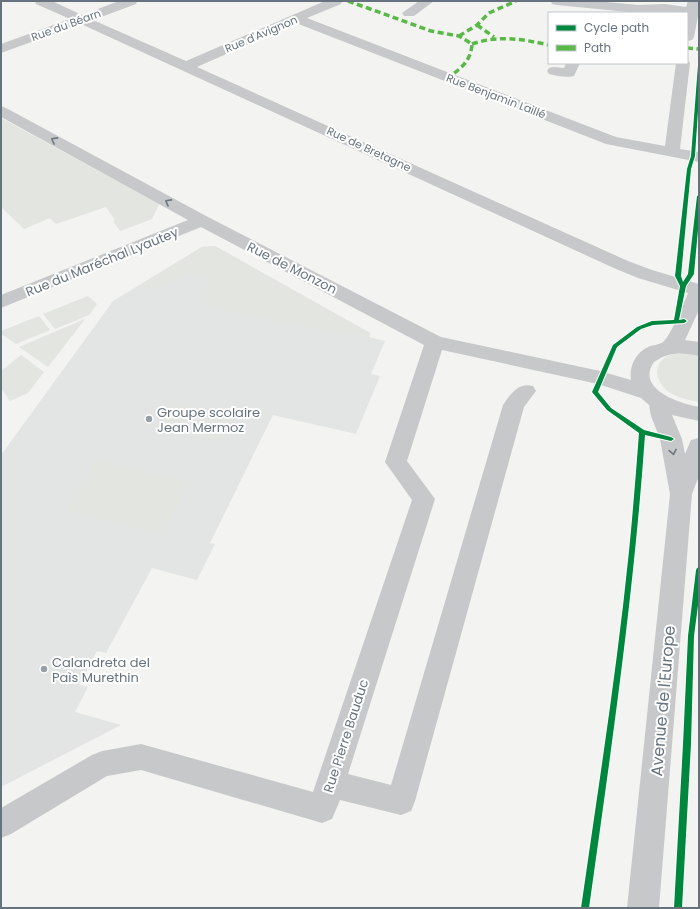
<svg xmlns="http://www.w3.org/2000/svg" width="700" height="909" viewBox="0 0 700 909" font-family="Poppins,sans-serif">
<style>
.built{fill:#e3e4e4}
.green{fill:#e2e5e0}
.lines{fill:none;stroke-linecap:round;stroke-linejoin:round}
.minor{fill:#c7c8c9;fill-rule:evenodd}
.quiet{stroke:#58b947;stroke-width:3.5;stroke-dasharray:6 3.5;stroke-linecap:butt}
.cycleway-casing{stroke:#fff;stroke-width:2}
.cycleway{fill:#00873e;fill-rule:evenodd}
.oneway{stroke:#6b7782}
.poi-dot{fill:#97a0a6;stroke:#fff;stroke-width:1.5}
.labels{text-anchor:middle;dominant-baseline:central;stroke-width:4;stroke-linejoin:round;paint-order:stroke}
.far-street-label{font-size:11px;fill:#66737e;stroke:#fff}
.street-label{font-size:13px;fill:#66737e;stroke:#fff}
.poi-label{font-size:13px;fill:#66737e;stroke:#fff;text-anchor:start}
.near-street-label{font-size:16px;fill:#66737e;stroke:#fff}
</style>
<rect width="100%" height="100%" fill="#f3f3f1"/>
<!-- built -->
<polygon class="built" points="215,246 370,333 369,337 385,341 371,374 380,376 356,434 273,415 210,543 215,544 197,580 152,568 106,653 97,651 79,685 88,687 75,712 121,725 1,787 1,455 113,301 202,247"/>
<!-- green -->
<g class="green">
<polygon points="1,118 159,204 152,219 120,231 113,221 115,220 106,207 56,224 50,218 24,229 1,207"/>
<polygon points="215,246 370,333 369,337 353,334 352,336 203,306 207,300 199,298 213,278 188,273 159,290 138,286 202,247"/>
<polygon points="88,296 97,304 89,315 55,329 43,314"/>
<polygon points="39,316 50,330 16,344 1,334 1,331"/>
<polygon points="85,319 48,367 19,347"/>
<path d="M 687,353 L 699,355 L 699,402 C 688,400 678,398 669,392 C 656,383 651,364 668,356 C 674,354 680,353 687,353 Z"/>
<polygon points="21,355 44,372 28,393 10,401 1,388 1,371"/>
<polygon points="173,402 235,416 221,442 157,427"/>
<polygon points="97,461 190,483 162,535 65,511"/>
</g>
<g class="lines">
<!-- minor -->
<g class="minor">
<path d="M 35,1 L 52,1 L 82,15 L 119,1 L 137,1 L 136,4 L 93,20 L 186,61 L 325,1 L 342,1 L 341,4 L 307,18 L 616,137 L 665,146 L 676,63 L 687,63 L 687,60 L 690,63 L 680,149 L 699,152 L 699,162 L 606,144 L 296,23 L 197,67 L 628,261 L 652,270 L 699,284 L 699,310 L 685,340 L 699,342 L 699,356 C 683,352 668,352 654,362 C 635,389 680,404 699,407 L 699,421 L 672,415 L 682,439 L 685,454 L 691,440 L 699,438 L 699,476 L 692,494 L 659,908 L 627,908 L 670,494 L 660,439 L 651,416 L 649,405 L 641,398 L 598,384 L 442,350 L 407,461 L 435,499 L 348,774 L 391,785 L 503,405 C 511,393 519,382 533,386 L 536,391 L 524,407 L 415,801 L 411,811 L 401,815 L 340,800 L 332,819 L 322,823 L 141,770 L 107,776 L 11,834 L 1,838 L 1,808 L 92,755 L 102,751 L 141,744 L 313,792 L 412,500 L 385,462 L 424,345 L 201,227 L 1,308 L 1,295 L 188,220 L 1,117 L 1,106 L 6,108 L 208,217 L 441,337 L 600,371 L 631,380 C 629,367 635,353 648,347 C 652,345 659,345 663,342 C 670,337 684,303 688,293 L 638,278 L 616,269 L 81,24 L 1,53 L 1,44 L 70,19 L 36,4 Z"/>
<polygon points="419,1 434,1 414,16 404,16 402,13"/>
<polygon points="551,1 597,1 638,5 665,4 686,7 688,1 699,1 699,16 698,16 694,37 692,40 687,41 687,13 638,13 557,5 552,4"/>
<path d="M 566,63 L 580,63 L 574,76 C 566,78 557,76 549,74 L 547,71 L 549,68 L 554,67 L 564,68 Z"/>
</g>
<!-- quiet -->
<g class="quiet">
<path d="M 348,1 L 431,31 L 459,36 L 472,44 C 471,60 462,68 449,77"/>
<polyline points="477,25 494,37"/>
<polyline points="459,36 477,25 489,13 516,1"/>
<path d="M 472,44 C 498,35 522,39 549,45"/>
<polyline points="687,48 699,49"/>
</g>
<defs>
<g id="cycleway">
<path d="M 698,65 L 699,65 L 699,96 L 695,156 L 691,169 L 681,276 L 683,282 L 688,274 L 697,196 L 699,195 L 699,219 L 694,274 L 686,286 L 679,320 L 684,319 L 687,321 L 684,323 L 653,325 L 641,329 L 617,347 L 598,392 L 611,408 L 644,430 L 671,437 L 674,439 L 671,441 L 645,435 C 634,594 611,751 589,908 L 581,908 C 598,789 617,670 629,551 C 633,511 636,472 639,433 L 607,410 L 592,392 L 613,345 L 637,327 L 652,321 L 674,320 L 680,286 L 675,276 L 687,169 L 691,156 Z"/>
<polygon points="699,567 699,598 694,636 691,744 682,908 674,908 683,744 688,636 696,570 697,568"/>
</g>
</defs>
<!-- cycleway casing -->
<use href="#cycleway" class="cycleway-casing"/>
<!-- cycleway -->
<use href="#cycleway" class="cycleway"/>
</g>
<!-- one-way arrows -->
<defs><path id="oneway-chevron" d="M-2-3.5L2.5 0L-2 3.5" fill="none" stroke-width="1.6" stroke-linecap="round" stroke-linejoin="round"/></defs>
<g class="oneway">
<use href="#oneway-chevron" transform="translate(54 140) rotate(-151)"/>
<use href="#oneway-chevron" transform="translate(168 202) rotate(-151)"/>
<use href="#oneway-chevron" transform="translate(673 452) rotate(79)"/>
</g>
<!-- markers -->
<g class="poi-dot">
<circle cx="149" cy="419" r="4"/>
<circle cx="44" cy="669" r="4"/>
</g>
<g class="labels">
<!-- far-street labels -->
<g class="far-street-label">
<text transform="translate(66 25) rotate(-20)">Rue du Béarn</text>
<text transform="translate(261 34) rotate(-23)">Rue d'Avignon</text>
<text transform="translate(496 96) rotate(21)">Rue Benjamin Laillé</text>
<text transform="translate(369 149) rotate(25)">Rue de Bretagne</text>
</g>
<!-- street labels -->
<g class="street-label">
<text transform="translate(102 262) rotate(-22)">Rue du Maréchal Lyautey</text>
<text transform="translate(292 268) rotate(27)">Rue de Monzon</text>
<text transform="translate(346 736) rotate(-72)">Rue Pierre Bauduc</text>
</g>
<!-- poi labels -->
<g class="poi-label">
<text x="157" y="412">Groupe scolaire<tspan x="157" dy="15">Jean Mermoz</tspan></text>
<text x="52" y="662">Calandreta del<tspan x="52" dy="15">Paìs Murethin</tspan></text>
</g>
<!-- near-street labels -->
<g class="near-street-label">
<text transform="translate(663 701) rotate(-85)">Avenue de l'Europe</text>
</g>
</g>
<!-- border -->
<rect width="700" height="909" fill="none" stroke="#66737e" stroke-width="4"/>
<!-- legend -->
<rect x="548" y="12" width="140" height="52" fill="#ffffff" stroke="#c2c7cb"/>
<rect x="556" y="25" width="20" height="6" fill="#00873e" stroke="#c2c7cb"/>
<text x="584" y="32" font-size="12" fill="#66737e">Cycle path</text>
<rect x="556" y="45" width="20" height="6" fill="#58b947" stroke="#c2c7cb"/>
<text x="584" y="52" font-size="12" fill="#66737e">Path</text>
</svg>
